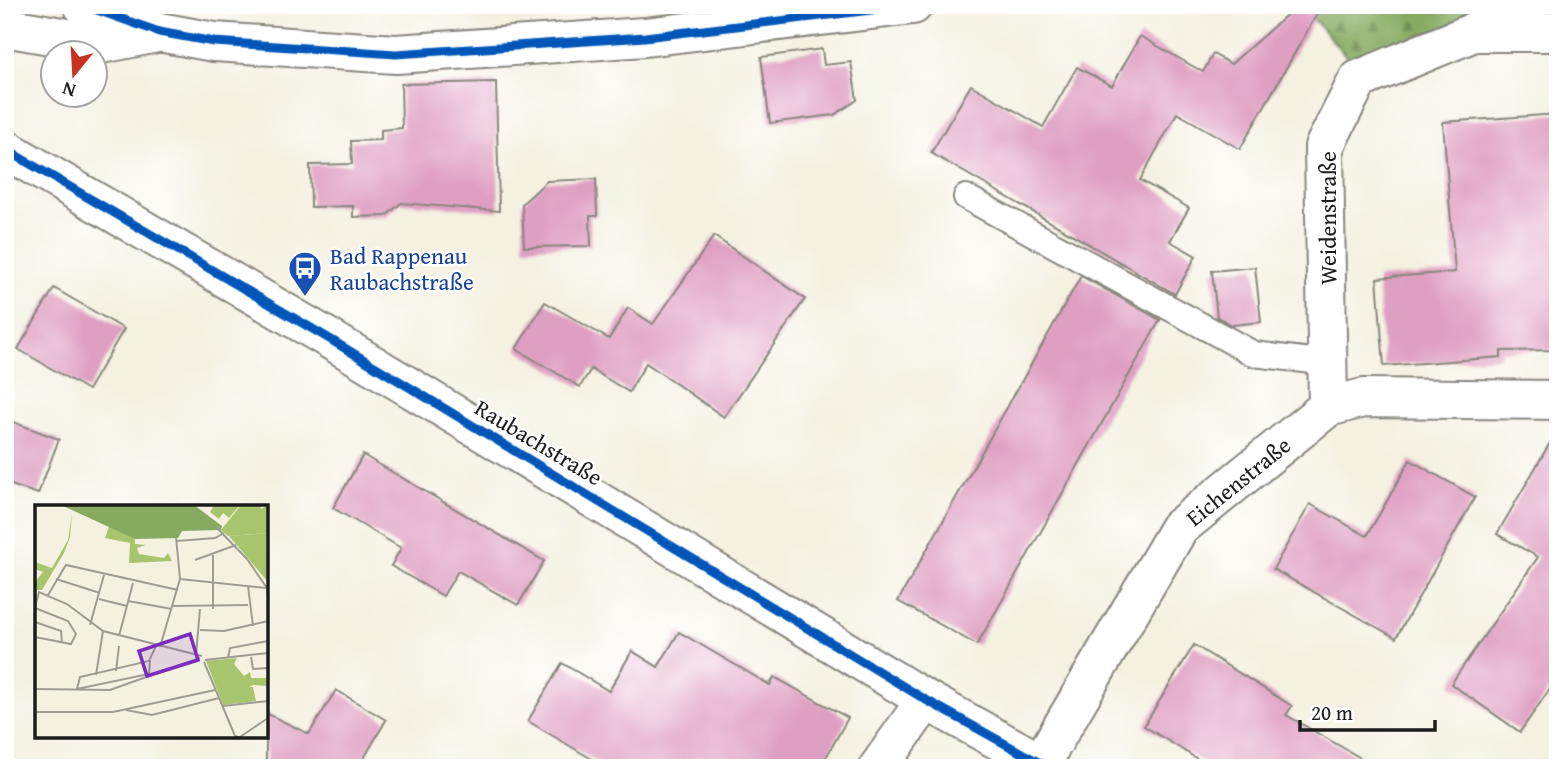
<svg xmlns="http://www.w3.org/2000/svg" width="1563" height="773" viewBox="0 0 1563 773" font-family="'Gentium Book Plus',serif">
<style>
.forest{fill:url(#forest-firs);stroke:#50633e;stroke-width:2}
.building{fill:#df9fc2}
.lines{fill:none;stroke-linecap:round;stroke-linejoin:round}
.service-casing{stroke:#88867e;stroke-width:28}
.minor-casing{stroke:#88867e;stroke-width:42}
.tertiary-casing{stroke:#88867e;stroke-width:42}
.service{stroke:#fff;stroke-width:24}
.minor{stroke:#fff;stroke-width:38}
.tertiary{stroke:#fff;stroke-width:38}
.cycleway-casing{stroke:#fff;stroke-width:13}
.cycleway{stroke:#0057b8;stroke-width:9}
.labels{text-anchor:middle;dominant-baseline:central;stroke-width:5;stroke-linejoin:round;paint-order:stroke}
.street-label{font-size:23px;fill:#1c1c1c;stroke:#fff}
.transit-label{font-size:23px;fill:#164399;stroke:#fff;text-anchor:start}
.inset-road{fill:none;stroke:#9e9c92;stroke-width:2}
.view{fill:#7b2cbf;fill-opacity:0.15;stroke:#7b2cbf;stroke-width:3.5}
.inset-edge{fill:none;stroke:#1c1c1c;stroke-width:3.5}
</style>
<defs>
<pattern id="forest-firs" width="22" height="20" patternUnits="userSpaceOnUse" patternTransform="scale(1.75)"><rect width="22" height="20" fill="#85aa60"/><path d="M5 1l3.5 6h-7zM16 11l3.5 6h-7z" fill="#6c8a4e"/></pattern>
</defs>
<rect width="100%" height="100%" fill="#fff"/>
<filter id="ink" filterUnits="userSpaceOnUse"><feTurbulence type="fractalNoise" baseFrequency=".0143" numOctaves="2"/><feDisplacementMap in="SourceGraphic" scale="14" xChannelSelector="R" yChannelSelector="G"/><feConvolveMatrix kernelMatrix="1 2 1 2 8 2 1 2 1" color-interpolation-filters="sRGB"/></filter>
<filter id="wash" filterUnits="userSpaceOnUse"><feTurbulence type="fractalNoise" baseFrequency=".00686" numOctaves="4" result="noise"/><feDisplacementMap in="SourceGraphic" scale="28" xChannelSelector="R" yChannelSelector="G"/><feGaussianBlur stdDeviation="1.57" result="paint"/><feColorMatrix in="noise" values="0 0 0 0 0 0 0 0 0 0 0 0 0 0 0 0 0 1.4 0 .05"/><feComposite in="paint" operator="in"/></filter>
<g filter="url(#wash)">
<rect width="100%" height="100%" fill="#f4f1e1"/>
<!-- forest -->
<polygon class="forest" points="1307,5 1558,5 1558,16 1468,21 1348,58 1306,11"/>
<g id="blocks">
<!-- building -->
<g class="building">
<polygon points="1298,5 1322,5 1240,149 1177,113 1140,180 1189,208 1170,241 1196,256 1175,294 931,153 971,85 1043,127 1077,67 1112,86 1140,36 1203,72 1213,54 1231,64"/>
<polygon points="822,49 824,65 851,62 857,100 834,115 770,123 761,57"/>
<polygon points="496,82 499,211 401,203 386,216 353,217 353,206 311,207 310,165 352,164 351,141 381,140 381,130 402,128 401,84"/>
<polygon points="1558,114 1558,350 1501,351 1501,357 1384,366 1377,278 1455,272 1443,122"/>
<polygon points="596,179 597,216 590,216 591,246 524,247 522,204 547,181"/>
<polygon points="714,236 805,299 724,417 646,363 629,392 591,369 580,387 516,349 545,302 609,339 628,308 653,324"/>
<polygon points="1255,267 1261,322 1232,325 1217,317 1212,271"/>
<polygon points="1081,276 1160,320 977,645 898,601"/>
<polygon points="54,288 124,329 88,390 18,349"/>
<polygon points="5,419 59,439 38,494 5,483"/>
<polygon points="1558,429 1558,677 1520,732 1451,684 1538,557 1497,534"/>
<polygon points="363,455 544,561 518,605 458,571 443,596 391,566 401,548 333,508"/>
<polygon points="1410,460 1475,497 1396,638 1273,569 1310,504 1367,536"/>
<polygon points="679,632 770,685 774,677 848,718 820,768 607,768 528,721 562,663 609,691 632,651 658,667"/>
<polygon points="1194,645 1292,706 1286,715 1378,768 1212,768 1144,726"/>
<polygon points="336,690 386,720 363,760 379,768 266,768 266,713 309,734"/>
</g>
</g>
</g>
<g filter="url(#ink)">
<use href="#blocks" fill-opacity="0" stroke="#88867e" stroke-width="2"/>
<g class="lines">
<defs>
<polyline id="service" points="966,197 1254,354 1328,363"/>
<g id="minor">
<polyline points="5,149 328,338 926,700 1049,768"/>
<polyline points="1328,407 1324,147 1358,80 1474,32 1558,32"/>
<polyline points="1041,763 1179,528 1328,407 1363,398 1558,400"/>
<polyline points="878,768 926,700"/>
</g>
<g id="tertiary">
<polyline points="83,5 159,32 214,42 396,54 645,37 913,5"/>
<polyline points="5,27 101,44 157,33"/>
</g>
</defs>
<!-- service casing -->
<use href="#service" class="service-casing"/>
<!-- minor casing -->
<use href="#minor" class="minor-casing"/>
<!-- tertiary casing -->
<use href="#tertiary" class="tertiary-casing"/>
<!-- service -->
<use href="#service" class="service"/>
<!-- minor -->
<use href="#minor" class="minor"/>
<!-- tertiary -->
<use href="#tertiary" class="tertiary"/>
<defs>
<g id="cycleway">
<polyline points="83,5 159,32 214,42 396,54 645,37 913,5"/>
<polyline points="5,149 328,338 926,700 1049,768"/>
</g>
</defs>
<!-- cycleway casing -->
<use href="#cycleway" class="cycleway-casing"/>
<!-- cycleway -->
<use href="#cycleway" class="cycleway"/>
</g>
</g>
<!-- icons -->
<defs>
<symbol id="bus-pin" viewBox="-11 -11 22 30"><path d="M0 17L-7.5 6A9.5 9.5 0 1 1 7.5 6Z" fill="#1a4fb4" stroke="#fff"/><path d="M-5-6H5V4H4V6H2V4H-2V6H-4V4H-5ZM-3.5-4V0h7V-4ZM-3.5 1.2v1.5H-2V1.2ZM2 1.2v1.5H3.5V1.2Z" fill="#fff"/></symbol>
</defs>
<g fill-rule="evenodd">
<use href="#bus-pin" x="286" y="249" width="38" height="52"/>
</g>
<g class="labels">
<!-- street labels -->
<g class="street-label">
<text transform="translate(1327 218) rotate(-90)">Weidenstraße</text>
<text transform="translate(539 442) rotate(31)">Raubachstraße</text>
<text transform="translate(1238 481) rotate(-39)">Eichenstraße</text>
</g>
<!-- transit labels -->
<g class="transit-label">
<text x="330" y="255">Bad Rappenau<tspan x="330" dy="26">Raubachstraße</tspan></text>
</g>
</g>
<!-- overview -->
<g transform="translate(35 505)">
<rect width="233" height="233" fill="#f4f1e1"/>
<path d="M 206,0 L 225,0 L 226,4 L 233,0 L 233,28 L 193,31 L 186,25 ZM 37,8 L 35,32 L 29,48 L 7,85 L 2,85 L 0,77 L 8,67 L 0,64 L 0,57 L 17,63 L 33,35 ZM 75,19 L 100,34 L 100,39 L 111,40 L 102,43 L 104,49 L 129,53 L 133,48 L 137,56 L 94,58 L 95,38 L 70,33 ZM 202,153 L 199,159 L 209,171 L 215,167 L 216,173 L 231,173 L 233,167 L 233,181 L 218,180 L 214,182 L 218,182 L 221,196 L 188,200 L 171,156 Z" fill="#a7c56c"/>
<path d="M 26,0 L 159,0 L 187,21 L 186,25 L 147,26 L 143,33 L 100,34 Z" fill="#85aa60"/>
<path d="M 233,28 L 233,77 L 194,31 Z" fill="#a7c56c"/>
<path d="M 179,0 L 205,0 L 194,13 L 188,8 L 184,14 L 175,7 Z" fill="#a7c56c"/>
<path class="inset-road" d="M 181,22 L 212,54 L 232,83 L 233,92M 142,36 L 180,33 L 189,28M 160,55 L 201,40M 21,74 L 65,88M 145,74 L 231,83M 213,81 L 218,121M 13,90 L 31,60 L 143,85M 64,94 L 92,101M 93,96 L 137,104M 138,101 L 213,100M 0,102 L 4,87 L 32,99 L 68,126 L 167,151M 0,103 L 33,116 L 41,129 L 36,139 L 0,132M 178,104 L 178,50M 0,117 L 26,126 L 27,138M 55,120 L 69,70M 165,125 L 189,126 L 233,116M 84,131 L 98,78M 125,142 L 145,74 L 141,32M 161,150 L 165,104M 216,152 L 218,164 L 232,163M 193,153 L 195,143 L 233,136M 115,155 L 114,169 L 42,184 L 45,172 L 114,156 L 121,141M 170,155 L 233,148M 169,157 L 200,231 L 206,233M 81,166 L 84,141M 61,170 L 68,126M 0,184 L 75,185 L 165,153M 188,201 L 233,196M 91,205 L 117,210 L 184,193M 0,207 L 78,207 L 180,185M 205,232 L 233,213"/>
<path class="view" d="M 155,129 L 163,155 L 112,171 L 104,146 Z"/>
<rect width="233" height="233" class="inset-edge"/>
</g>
<!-- margin -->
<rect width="1563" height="773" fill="none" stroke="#fff" stroke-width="28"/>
<!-- north arrow -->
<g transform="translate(74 74) rotate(198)"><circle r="33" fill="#ffffff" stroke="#a4a4a4" stroke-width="2"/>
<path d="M0-5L12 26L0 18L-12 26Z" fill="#c8321e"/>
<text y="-10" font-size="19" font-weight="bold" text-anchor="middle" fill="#1c1c1c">N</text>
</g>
<!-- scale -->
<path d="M1300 720v10h135v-10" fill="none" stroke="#1c1c1c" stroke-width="3.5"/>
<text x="1311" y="720" font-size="21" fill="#1c1c1c" stroke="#ffffff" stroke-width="5" paint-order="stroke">20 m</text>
</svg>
